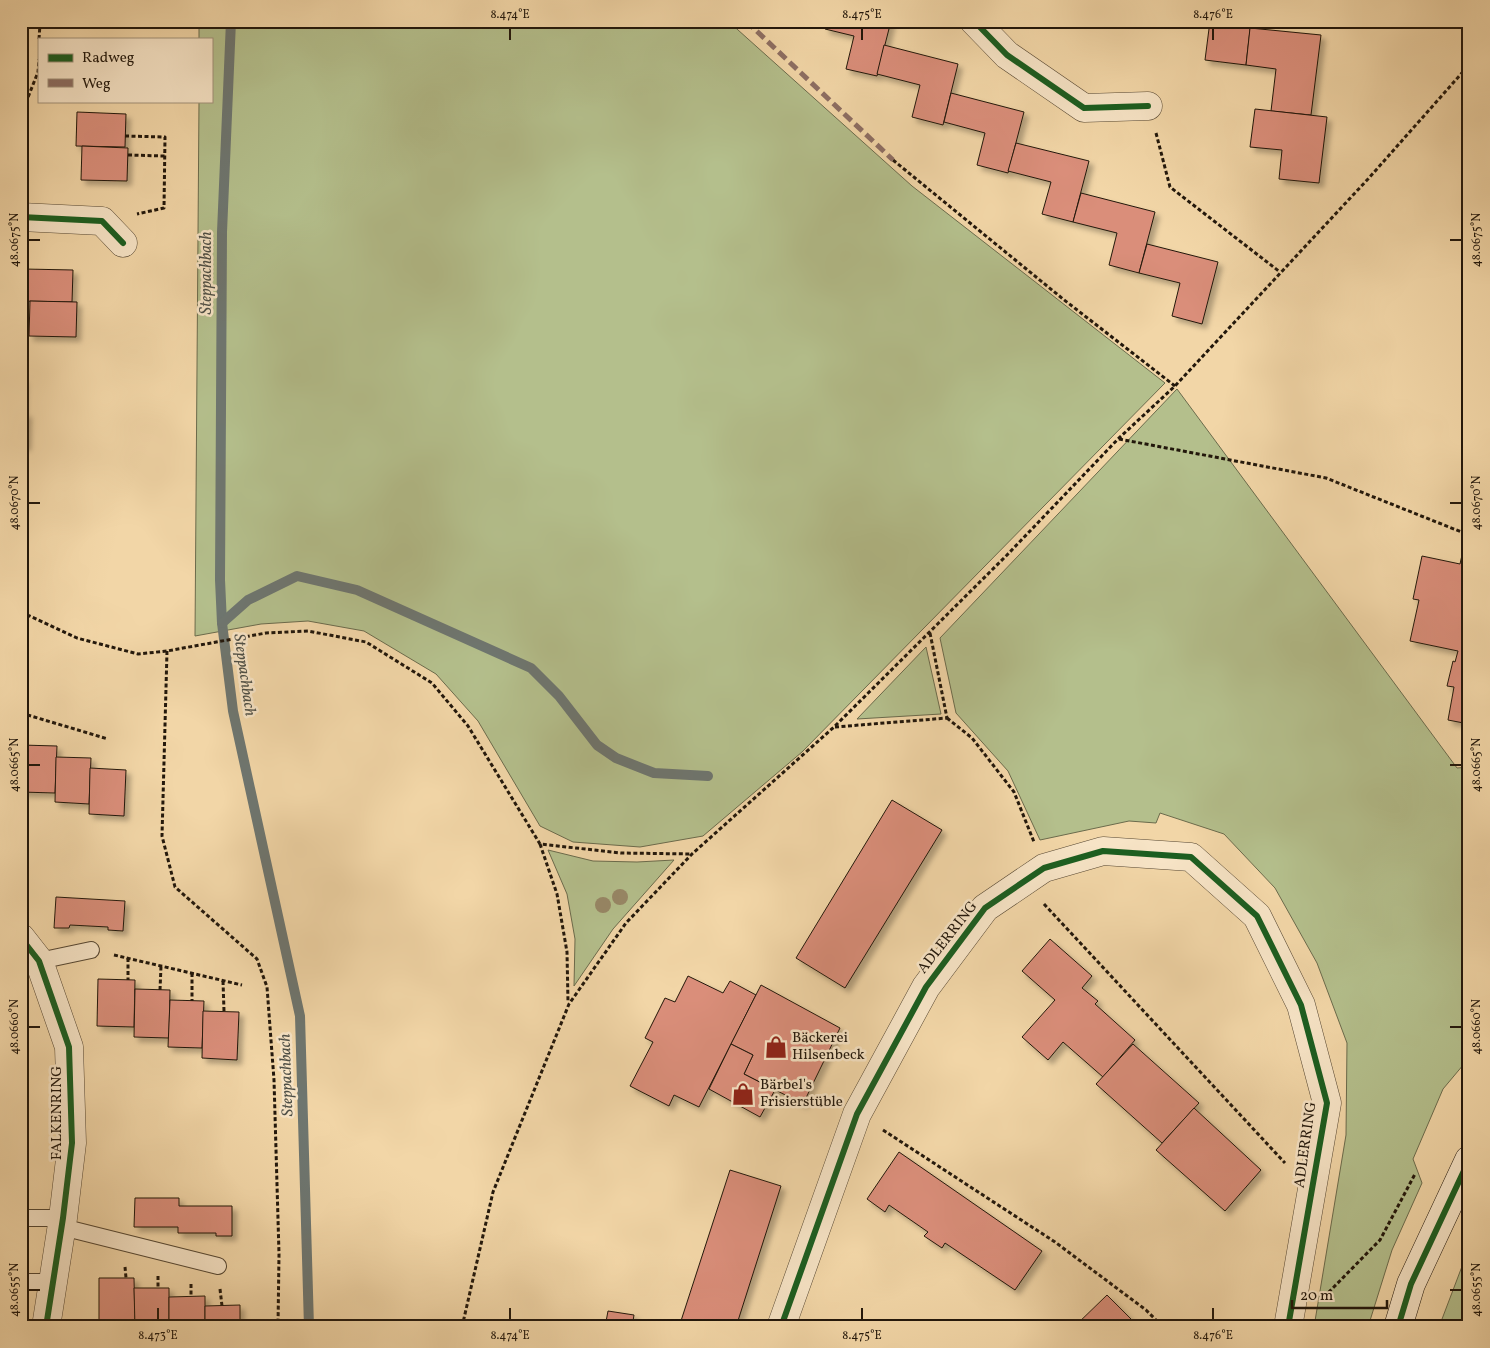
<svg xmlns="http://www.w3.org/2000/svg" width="1490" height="1348" viewBox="0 0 1490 1348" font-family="Vollkorn,serif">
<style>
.green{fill:#b4bf8c;stroke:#6b6b4c}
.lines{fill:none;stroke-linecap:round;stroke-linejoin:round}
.stream{stroke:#6e7670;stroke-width:10}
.building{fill:#da8e7a;stroke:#22170b;filter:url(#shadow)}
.lane-casing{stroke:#564732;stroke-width:18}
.street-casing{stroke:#564732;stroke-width:29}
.secondary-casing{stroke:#22170b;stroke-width:29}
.path{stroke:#22170b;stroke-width:3;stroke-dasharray:4 2.5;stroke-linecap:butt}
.lane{stroke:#f7e4c6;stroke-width:16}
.street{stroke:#f7e4c6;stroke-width:28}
.secondary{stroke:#f7e4c6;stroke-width:28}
.quiet{stroke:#8d6e63;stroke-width:5;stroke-dasharray:10 5;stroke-linecap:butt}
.cycleway-casing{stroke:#f7e4c6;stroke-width:9}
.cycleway{stroke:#1b5e20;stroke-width:6}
.tree{fill:#988867}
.ticks{fill:none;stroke:#22170b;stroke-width:2}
.labels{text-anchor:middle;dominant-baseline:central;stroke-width:5;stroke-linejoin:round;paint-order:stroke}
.street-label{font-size:15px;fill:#22170b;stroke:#f7e4c6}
.poi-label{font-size:15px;fill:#22170b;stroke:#f7e4c6;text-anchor:start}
.water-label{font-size:16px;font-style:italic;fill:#4e4f46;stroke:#f7e4c6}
.neatline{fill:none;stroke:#22170b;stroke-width:2}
.ticks-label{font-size:12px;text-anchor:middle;fill:#22170b}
</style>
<defs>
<filter id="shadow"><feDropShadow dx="4.5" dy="4.5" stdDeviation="2.5" flood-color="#0004"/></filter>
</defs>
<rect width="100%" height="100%" fill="#f2d6a7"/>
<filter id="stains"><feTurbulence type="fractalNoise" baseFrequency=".004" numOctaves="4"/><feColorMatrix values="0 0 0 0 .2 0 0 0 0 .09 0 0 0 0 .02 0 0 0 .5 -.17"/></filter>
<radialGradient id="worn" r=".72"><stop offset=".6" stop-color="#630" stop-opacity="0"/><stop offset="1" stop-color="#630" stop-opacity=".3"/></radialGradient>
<!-- green -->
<g class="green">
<polygon points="199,21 728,21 912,186 1165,383 802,752 703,836 640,847 573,842 540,826 478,721 436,674 364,631 308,621 261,624 195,636 199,101 211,101 211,39 199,39"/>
<polygon points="1177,389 1457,768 1469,767 1469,1058 1443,1089 1413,1159 1422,1183 1392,1250 1368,1327 1314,1327 1346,1135 1347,1043 1317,963 1275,888 1224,834 1160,813 1156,823 1129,821 1040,840 1008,771 956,713 940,638"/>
<polygon points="926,647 941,714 857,719"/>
<polygon points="548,850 593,861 637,862 674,860 613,929 574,986 575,939 567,894"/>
<polygon points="1469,1248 1469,1327 1439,1327"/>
</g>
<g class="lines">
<!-- stream -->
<g class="stream">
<polyline points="231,21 222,232 220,580 222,623 233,711 300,1016 309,1327"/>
<polyline points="222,623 248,600 297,576 357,590 531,668 559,696 597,745 616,758 654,773 708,776"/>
</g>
</g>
<!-- building -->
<g class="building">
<polygon points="827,21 891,21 877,76 846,69 854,36 825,29"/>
<polygon points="1210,21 1251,21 1246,65 1205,60"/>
<polygon points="1250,28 1321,35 1311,115 1271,111 1276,69 1246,65"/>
<polygon points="884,45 958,64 943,125 912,117 920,85 877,74"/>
<polygon points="951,93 1024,112 1008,173 977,165 985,133 944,122"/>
<polygon points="1255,109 1327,117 1319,183 1279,179 1282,150 1250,147"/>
<polygon points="77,112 126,114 125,147 76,146"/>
<polygon points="1016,143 1089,161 1073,222 1042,214 1051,182 1008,171"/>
<polygon points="82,146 128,148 127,181 81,180"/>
<polygon points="1081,193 1155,212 1139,273 1109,265 1117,233 1073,222"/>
<polygon points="1147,244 1218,262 1202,324 1172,316 1180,283 1139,273"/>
<polygon points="24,269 73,270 72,302 23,301"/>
<polygon points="30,301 77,302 76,337 29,336"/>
<polygon points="21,379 23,379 22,413 21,413"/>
<polygon points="21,413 27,413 26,446 21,446"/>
<polygon points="1462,555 1469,556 1469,724 1448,720 1454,687 1447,686 1453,661 1455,662 1458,651 1410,641 1419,600 1413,599 1422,556 1460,564"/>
<polygon points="21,745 57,746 55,793 21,792"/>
<polygon points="56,757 91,758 89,804 55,802"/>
<polygon points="90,768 126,770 124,816 89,814"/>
<polygon points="892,800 942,830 845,988 796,958"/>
<polygon points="56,897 125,901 123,931 108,930 108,927 70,925 69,928 54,928"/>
<polygon points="1050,939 1092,976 1082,988 1098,1001 1095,1004 1135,1040 1103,1077 1063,1042 1048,1060 1022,1037 1055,1000 1022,971"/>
<polygon points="688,976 723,993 730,981 756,995 699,1107 674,1095 669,1106 630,1086 653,1042 645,1038 665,998 675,1002"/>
<polygon points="98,979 135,980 134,1027 97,1026"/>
<polygon points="761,985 840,1028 803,1104 744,1074 753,1055 731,1044"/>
<polygon points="135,989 170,990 169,1038 134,1037"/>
<polygon points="170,1000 204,1001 202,1048 168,1047"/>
<polygon points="203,1011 239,1012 237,1060 202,1058"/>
<polygon points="731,1044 753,1055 744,1074 775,1090 760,1117 709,1089"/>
<polygon points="1133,1044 1199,1103 1162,1143 1096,1084"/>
<polygon points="1194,1108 1261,1170 1225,1211 1156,1150"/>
<polygon points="899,1152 1042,1251 1015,1290 945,1243 942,1248 924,1236 928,1232 889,1205 885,1212 867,1199"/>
<polygon points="730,1170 781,1186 736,1327 679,1327"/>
<polygon points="135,1198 179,1198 179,1206 232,1206 232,1236 216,1236 216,1233 178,1233 178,1227 134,1227"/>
<polygon points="99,1278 134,1278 135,1326 99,1327"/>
<polygon points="134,1288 169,1288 169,1327 135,1327"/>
<polygon points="1107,1295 1139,1327 1074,1327"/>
<polygon points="205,1296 205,1327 169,1327 169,1297"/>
<polygon points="240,1305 240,1327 205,1327 205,1306"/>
<polygon points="608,1311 634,1315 632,1327 605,1327"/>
</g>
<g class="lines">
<defs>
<g id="lane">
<polyline points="39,961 91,950"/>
<polyline points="21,1218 63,1218"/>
<polyline points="62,1227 218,1266"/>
<polyline points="21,1282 53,1282"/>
</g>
<g id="street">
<polyline points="974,21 1007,55 1084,108 1148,106"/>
<polyline points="21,217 102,221 123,243"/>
<polyline points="21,938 39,961 69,1047 72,1143 63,1218 46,1327"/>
<polyline points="781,1327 857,1114 926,987 985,908 1044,868 1103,851 1191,857 1257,916 1301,1005 1327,1103 1288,1327"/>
</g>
<polyline id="secondary" points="1398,1327 1411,1284 1469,1160"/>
</defs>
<!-- lane casing -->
<use href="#lane" class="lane-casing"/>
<!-- street casing -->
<use href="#street" class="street-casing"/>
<!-- secondary casing -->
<use href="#secondary" class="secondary-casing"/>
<!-- path -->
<g class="path">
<polyline points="39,39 40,24"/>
<polyline points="21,96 29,96"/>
<polyline points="21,115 38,72 39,59"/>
<polyline points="1156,133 1170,187 1280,272"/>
<polyline points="125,136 165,137 164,208 137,214"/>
<polyline points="128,155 165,156"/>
<polyline points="893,160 1063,299 1175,386"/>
<polyline points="1119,439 1326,478 1469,535"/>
<polyline points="21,612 77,638 138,654 167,651 266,633 308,631 366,642 432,683 468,726 540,844 621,853 692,854"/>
<polyline points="167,651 162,836 175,887 257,959 267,987 274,1080 279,1254 278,1327"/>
<polyline points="21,713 108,739"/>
<polyline points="947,718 972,738 1014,792 1034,842"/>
<polyline points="835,727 947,718 930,633"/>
<polyline points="540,844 557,894 567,952 568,1002"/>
<polyline points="1044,904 1285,1163"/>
<polyline points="114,955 242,985"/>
<polyline points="128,958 128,980"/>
<polyline points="192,973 192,1001"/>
<polyline points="223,981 224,1011"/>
<polyline points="160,990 161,966"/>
<polyline points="883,1130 1055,1242 1146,1310 1163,1327"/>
<polyline points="125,1267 126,1278"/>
<polyline points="158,1276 158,1288"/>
<polyline points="191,1284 191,1296"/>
<polyline points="220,1289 222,1306"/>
<polyline points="1324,1297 1380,1240 1415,1174"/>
<polyline points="462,1327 493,1192 569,1004 626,923 692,854 834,727 1007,555 1118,439 1175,386 1368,179 1469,65"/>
</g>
<!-- lane -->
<use href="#lane" class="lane"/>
<!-- street -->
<use href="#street" class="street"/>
<!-- secondary -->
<use href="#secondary" class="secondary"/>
<!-- quiet -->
<polyline class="quiet" points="746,21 893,160"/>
<defs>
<g id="cycleway">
<polyline points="974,21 1007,55 1084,108 1148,106"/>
<polyline points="21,217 102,221 123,243"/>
<polyline points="21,938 39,961 69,1047 72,1143 63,1218 46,1327"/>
<polyline points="781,1327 857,1114 926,987 985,908 1044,868 1103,851 1191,857 1257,916 1301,1005 1327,1103 1288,1327"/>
<polyline points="1398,1327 1411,1284 1469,1160"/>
</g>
</defs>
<!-- cycleway casing -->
<use href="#cycleway" class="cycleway-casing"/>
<!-- cycleway -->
<use href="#cycleway" class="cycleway"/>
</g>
<!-- trees -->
<g class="tree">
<circle cx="620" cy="897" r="8"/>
<circle cx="603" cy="905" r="8"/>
</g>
<!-- ticks -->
<path class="ticks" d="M 510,28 L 510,40M 862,28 L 862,40M 1213,28 L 1213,40M 28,240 L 40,240M 1450,240 L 1462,240M 28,503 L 40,503M 1450,503 L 1462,503M 28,765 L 40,765M 1450,765 L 1462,765M 28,1027 L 40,1027M 1450,1027 L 1462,1027M 28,1290 L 40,1290M 1450,1290 L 1462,1290M 158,1308 L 158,1320M 510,1308 L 510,1320M 862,1308 L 862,1320M 1213,1308 L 1213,1320"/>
<!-- icons -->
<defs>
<symbol id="shop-bare" viewBox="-9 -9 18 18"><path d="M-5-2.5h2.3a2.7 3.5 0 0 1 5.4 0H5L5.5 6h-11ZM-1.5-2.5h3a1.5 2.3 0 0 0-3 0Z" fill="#8f2418" stroke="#f7e4c6" stroke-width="2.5" paint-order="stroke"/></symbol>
</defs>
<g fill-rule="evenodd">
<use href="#shop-bare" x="760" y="1031" width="32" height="32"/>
<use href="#shop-bare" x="727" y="1078" width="32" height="32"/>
</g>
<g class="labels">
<!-- street labels -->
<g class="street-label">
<text transform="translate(948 938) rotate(-52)">ADLERRING</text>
<text transform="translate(57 1113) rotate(-90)">FALKENRING</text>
<text transform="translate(1306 1145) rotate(-82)">ADLERRING</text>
</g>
<!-- poi labels -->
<g class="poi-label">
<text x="792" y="1038">Bäckerei<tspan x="792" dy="17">Hilsenbeck</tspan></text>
<text x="760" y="1085">Bärbel's<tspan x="760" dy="17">Frisierstüble</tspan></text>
</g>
<!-- water labels -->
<g class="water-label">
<text transform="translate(207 273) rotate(-90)">Steppachbach</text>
<text transform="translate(244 675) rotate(82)">Steppachbach</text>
<text transform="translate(287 1075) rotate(-92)">Steppachbach</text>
</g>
</g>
<!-- margin -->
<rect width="1490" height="1348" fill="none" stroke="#f2d6a7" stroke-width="55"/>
<!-- legend -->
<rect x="38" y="38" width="175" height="65" fill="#f7e4c6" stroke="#a2927b"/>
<rect x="48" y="54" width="25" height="8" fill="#1b5e20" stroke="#a2927b"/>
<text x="82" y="62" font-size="15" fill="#22170b">Radweg</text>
<rect x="48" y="79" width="25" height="8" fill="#8d6e63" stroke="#a2927b"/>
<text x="82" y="88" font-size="15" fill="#22170b">Weg</text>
<!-- scale -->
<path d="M1292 1300v8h95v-8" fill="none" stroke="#22170b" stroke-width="2.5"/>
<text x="1300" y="1300" font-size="15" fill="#22170b" stroke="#f7e4c6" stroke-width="4" paint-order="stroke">20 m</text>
<rect x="28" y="28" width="1434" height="1292" class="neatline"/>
<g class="ticks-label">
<text x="510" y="18">8.474°E</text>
<text x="862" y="18">8.475°E</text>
<text x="1213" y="18">8.476°E</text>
<text transform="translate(14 240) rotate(-90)" y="4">48.0675°N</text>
<text transform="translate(1476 240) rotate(-90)" y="4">48.0675°N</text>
<text transform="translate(14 503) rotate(-90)" y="4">48.0670°N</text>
<text transform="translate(1476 503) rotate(-90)" y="4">48.0670°N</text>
<text transform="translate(14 765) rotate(-90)" y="4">48.0665°N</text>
<text transform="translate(1476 765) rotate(-90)" y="4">48.0665°N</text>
<text transform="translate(14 1027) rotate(-90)" y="4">48.0660°N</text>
<text transform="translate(1476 1027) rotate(-90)" y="4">48.0660°N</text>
<text transform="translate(14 1290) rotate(-90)" y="4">48.0655°N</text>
<text transform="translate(1476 1290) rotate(-90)" y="4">48.0655°N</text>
<text x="158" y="1339">8.473°E</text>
<text x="510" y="1339">8.474°E</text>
<text x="862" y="1339">8.475°E</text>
<text x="1213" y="1339">8.476°E</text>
</g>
<rect width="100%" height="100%" filter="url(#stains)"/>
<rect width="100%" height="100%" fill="url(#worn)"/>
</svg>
